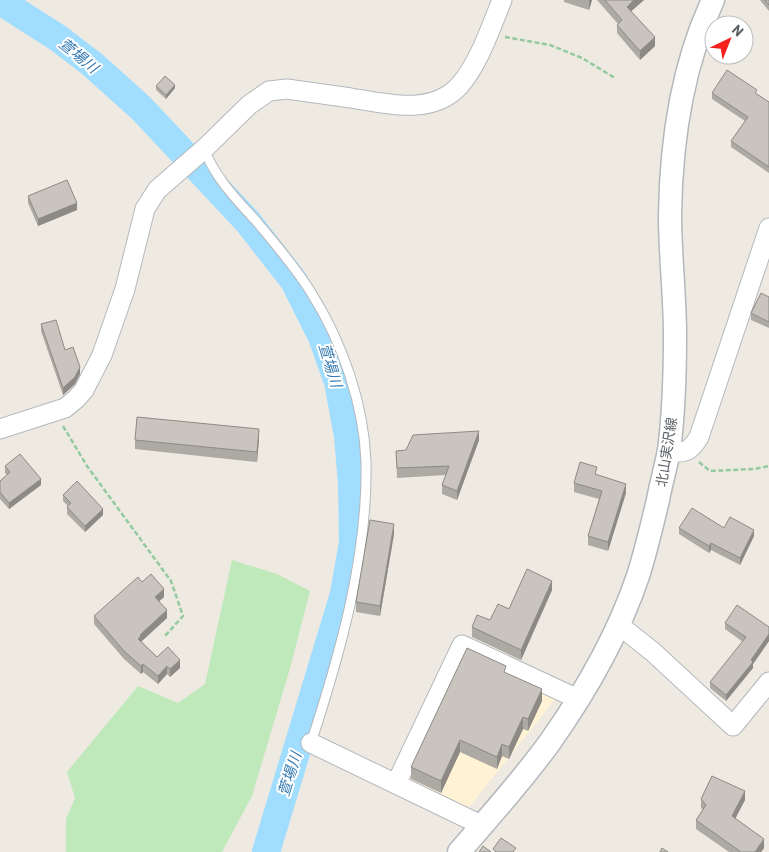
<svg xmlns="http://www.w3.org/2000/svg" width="769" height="852" viewBox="0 0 769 852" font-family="Barlow,'Noto Sans JP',sans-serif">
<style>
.commercial{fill:#fff2d5}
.green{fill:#bfe8bb}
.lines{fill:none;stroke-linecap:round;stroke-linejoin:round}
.river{stroke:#a0ddff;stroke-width:28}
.service-casing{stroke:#b4b8bd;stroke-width:11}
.minor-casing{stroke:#b4b8bd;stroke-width:21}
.tertiary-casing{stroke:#b4b8bd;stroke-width:25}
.path{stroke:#94ca9f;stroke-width:2.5;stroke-dasharray:5 2.5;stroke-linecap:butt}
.service{stroke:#fff;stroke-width:9}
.minor{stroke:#fff;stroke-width:19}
.tertiary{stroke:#fff;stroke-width:22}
.wall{fill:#ada9a3}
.shaded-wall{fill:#8d8a85}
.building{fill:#c9c5be;stroke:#8d8a85}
.labels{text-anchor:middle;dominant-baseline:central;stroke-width:4;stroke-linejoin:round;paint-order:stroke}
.street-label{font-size:14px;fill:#5a5f64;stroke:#fff}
.water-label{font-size:15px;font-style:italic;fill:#3479b0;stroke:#fff}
</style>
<rect width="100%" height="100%" fill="#eeeae1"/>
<!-- commercial -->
<polygon class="commercial" points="466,653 556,698 467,810 401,782"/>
<!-- green -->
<polygon class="green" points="232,560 277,574 310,591 291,665 252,796 222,852 66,852 66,819 75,798 67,772 138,686 178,703 205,684"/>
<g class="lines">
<!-- river -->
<polyline class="river" points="0,1 58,38 92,64 141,108 248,222 294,281 322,337 338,382 348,436 352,484 353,542 344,594 266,852"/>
<defs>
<path id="service" d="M 204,149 C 216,179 236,199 257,222 C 276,245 297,269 312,294 C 342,342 364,404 366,462 C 368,556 340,654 311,743"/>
<g id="minor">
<path d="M 0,429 L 65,408 L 76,399 L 84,390 L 102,355 L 125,289 L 145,209 L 157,190 L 204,149 L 249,105 L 269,91 L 287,89 C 309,92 330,95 351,98 C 386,104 433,116 460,85 C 479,63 491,27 502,0"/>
<path d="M 668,452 C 685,453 690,452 699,437 L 769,228"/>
<polyline points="619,625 653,652 733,726 769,682"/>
<polyline points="311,743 481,825"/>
<polyline points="396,784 462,645 578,699"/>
</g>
<path id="tertiary" d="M 459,852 C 490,816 522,781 550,742 C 586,691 618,635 638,576 C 646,551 652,525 658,500 C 661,483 666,467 669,450 C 674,412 675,373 675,335 C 675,295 670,255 670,215 C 671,143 682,66 713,0"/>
</defs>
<!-- service casing -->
<use href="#service" class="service-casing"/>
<!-- minor casing -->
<use href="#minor" class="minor-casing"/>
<!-- tertiary casing -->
<use href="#tertiary" class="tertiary-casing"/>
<!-- path -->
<g class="path">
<polyline points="505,37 550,45 582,58 615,78"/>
<polyline points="63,426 87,466 171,581 183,616 164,637"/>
<polyline points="699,462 710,471 754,469 769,466"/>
</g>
<!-- service -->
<use href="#service" class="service"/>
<!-- minor -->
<use href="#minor" class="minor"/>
<!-- tertiary -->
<use href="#tertiary" class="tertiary"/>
</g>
<!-- wall -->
<g class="wall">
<polygon points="564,0 592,0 589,10 564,2"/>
<polygon points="597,0 644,0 631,11 655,46 640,60 617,33 617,25 618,24"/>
<polygon points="760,0 769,0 769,11"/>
<polygon points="156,86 175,88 166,99 156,90"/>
<polygon points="712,93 757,94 769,102 769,173 731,147 731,141 745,121 712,99"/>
<polygon points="28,196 77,210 38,226 28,203"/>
<polygon points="769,297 769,328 751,320 751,313"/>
<polygon points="41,324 65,350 80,374 75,384 63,395 41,331"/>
<polygon points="259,439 257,462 135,449 135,440"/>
<polygon points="479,440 457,500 442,494 442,485 446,475 397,478 396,451 406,450"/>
<polygon points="5,466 41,485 9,509 0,499 0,481 7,475 5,473"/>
<polygon points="597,475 626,493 608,551 588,545 588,536 599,499 574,492 574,483"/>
<polygon points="63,495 103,515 85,532 67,514 67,507 68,506 63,501"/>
<polygon points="679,528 724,528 754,536 740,565 711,550 709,553 679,534"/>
<polygon points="394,534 380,616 356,612 356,602"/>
<polygon points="142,582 164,597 159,601 167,618 141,641 157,657 180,668 170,677 167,674 158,684 143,672 141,674 124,659 94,624 94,616"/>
<polygon points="552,590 521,660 472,637 472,627 490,620 509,609"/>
<polygon points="725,623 769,627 769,641 753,664 753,668 726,701 710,688 710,682 743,642 725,629"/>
<polygon points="506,673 542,701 528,731 523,729 509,759 502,756 497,769 460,752 441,793 411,779 411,767"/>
<polygon points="701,799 745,800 735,818 764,848 761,852 729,852 696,829 696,820 703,810 701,808"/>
</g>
<!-- shaded-wall -->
<g class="shaded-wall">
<polygon points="589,0 592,0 589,10"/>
<polygon points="634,0 644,0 627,15 627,7"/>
<polygon points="655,37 655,46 640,60 640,51"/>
<polygon points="175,85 175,88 166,99 166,95"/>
<polygon points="77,203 77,210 38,226 38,219"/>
<polygon points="80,367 80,374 75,384 63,395 63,388"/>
<polygon points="259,429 259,439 257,462 257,452"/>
<polygon points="479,431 479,440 457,500 457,491"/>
<polygon points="41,479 41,485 9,509 9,503"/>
<polygon points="626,484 626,493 608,551 608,542"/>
<polygon points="103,509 103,515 85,532 85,526"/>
<polygon points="394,524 394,534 380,616 380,606"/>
<polygon points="754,530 754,536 740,565 740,558"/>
<polygon points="711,543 711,550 709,553 709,546"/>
<polygon points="552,581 552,590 521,660 521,650"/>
<polygon points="164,589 164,597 155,605 155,597"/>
<polygon points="167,610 167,618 141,642 138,639 140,635"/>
<polygon points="769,634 769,641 753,664 753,668 726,701 726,695"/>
<polygon points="180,660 180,668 170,677 170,669"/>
<polygon points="143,664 143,672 141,674 141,666"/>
<polygon points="167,666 167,674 158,684 158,676"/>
<polygon points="542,689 542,701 528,731 528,719"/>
<polygon points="523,717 523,729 509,759 509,747"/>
<polygon points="460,740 460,752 441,793 441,781"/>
<polygon points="502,744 502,756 497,769 497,757"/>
<polygon points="745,791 745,800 732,825 732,816"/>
<polygon points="764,839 764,848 761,852 755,852"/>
</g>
<!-- building -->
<g class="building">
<polygon points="605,0 634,0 627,7 655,37 640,51 617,25 622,20"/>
<polygon points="765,0 769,0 769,5"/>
<polygon points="727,70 757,90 755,93 769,102 769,167 731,141 748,117 712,93"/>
<polygon points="165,76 175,85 166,95 156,86"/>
<polygon points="67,180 77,203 38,219 28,196"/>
<polygon points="761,293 769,297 769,322 751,313"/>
<polygon points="56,320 65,350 73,347 80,367 75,377 63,388 41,324"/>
<polygon points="137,417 259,429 257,452 135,440"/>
<polygon points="479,431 457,491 442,485 449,466 397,468 396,451 406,450 413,435"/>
<polygon points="20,454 41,479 9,503 0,492 0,481 10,472 5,466"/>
<polygon points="580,462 597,467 595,474 626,484 608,542 588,536 602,491 574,483"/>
<polygon points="77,481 103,509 85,526 67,507 71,503 63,495"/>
<polygon points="692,508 724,528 730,517 754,530 740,558 711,543 709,546 679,528"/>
<polygon points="370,520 394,524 380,606 356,602"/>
<polygon points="527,569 552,581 521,650 472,627 477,615 490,620 498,604 509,609"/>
<polygon points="151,574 164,589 155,597 167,610 140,635 141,636 138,639 157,657 168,647 180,660 170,669 167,666 158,676 143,664 141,666 124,651 94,616 138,577 142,582"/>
<polygon points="737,605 769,627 769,634 751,660 753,662 726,695 710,682 746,637 725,623"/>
<polygon points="467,648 506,666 504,672 542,689 528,719 523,717 509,747 502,744 497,757 460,740 441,781 411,767"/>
<polygon points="712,776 745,791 732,816 764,839 755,852 741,852 696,820 706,805 701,799"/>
<polygon points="501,838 516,848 513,852 496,852 493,849"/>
<polygon points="483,846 491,852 479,852"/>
<polygon points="662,848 668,852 660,852"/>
</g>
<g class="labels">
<!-- street labels -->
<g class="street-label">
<text transform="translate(666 452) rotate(-81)">北山実沢線</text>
</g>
<!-- water labels -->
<g class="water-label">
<text transform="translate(79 55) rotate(39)">萱場川</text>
<text transform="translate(331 365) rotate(73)">萱場川</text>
<text transform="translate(289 774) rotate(-73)">萱場川</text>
</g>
</g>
<!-- north arrow -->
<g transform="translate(729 40) rotate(43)"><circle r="24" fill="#ffffff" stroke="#bdbfc1"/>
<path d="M0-4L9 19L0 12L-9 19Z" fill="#f6201f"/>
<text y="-8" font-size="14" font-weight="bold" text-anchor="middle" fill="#5a5f64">N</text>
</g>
</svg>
